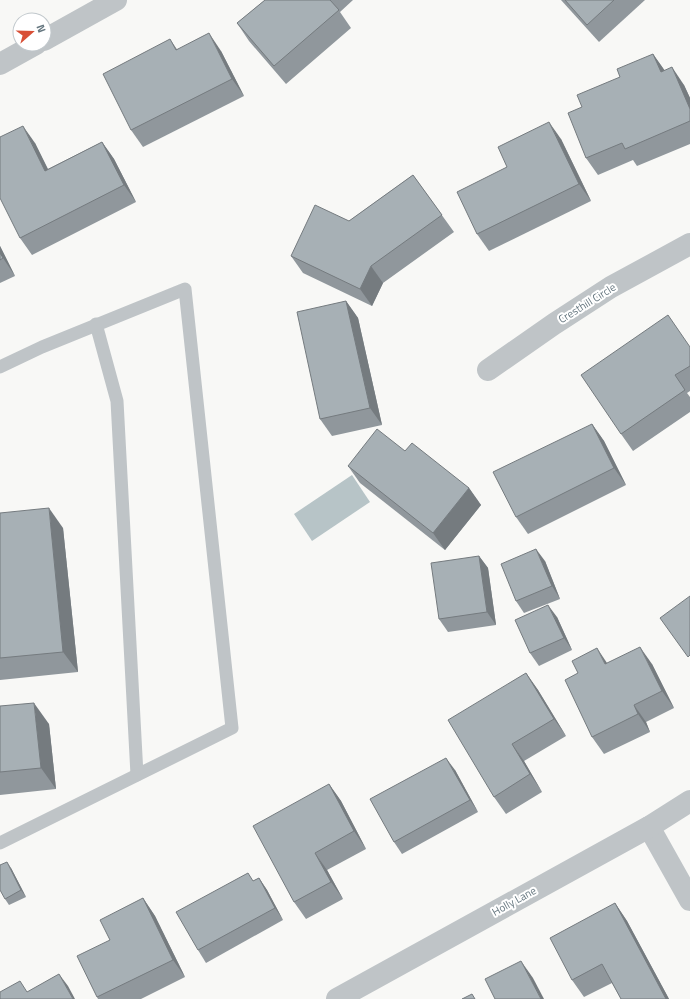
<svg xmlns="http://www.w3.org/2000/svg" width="690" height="999" viewBox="0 0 690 999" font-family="'Titillium Web',sans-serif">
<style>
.water{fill:#b7c4c7}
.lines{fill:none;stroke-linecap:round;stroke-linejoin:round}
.lane{stroke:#bfc4c7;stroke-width:13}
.street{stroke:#bfc4c7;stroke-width:22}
.wall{fill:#90979c}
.shaded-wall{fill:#757b7f}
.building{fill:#a7b0b5;stroke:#757b7f}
.labels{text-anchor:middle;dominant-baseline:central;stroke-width:4;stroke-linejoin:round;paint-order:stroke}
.street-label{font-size:11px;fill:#65767f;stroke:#fff}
</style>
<rect width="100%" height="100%" fill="#f8f8f6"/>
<!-- water -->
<polygon class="water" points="352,475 370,502 312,541 294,514"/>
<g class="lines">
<!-- lane -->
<g class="lane">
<polyline points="96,324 117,401 137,775"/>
<polyline points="0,367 42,347 185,289 232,728 0,843"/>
</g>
<!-- street -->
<g class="street">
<polyline points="44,40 116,0"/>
<polyline points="0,64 36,44"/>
<polyline points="488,370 554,324 611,287 690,244"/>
<polyline points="649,827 690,900"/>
<polyline points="337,999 649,827 690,801"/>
</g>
</g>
<!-- wall -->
<g class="wall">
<polygon points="265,0 353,0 340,12 351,28 286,84 249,41 237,23"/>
<polygon points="561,0 645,0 599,42"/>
<polygon points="177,49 221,51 244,96 143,147 131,130"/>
<polygon points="653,54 665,71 684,85 690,98 690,144 637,166 633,160 598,175 586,158 582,107 620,77"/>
<polygon points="561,139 591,201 489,251 477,234 507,167"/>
<polygon points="102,142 114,159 136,202 32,255 20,238 35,143 48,169"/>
<polygon points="413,175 454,232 383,283 372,306 303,273 291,256 349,221"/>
<polygon points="0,246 15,276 0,283"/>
<polygon points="346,301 358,318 382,425 332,436 320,419"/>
<polygon points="690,347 690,391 687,393 690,397 690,412 633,451 621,434"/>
<polygon points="592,424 604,441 626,485 528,534 516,517"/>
<polygon points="405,451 469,488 481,505 445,550 360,483 348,466"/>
<polygon points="0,513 63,528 78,672 0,680"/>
<polygon points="479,556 488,568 496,625 448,632 439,619"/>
<polygon points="545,561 560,599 524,613 516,601"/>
<polygon points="557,617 572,650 539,666 530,653"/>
<polygon points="607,663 652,664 674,708 646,722 650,732 604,754 592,737"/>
<polygon points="526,673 538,690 566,736 524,761 542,792 506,814 494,797"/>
<polygon points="0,706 49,724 56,789 0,795"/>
<polygon points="455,770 478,812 402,854 394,842"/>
<polygon points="329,784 341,801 366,849 327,870 343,899 306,919 294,902"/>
<polygon points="11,868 26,897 9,905 5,899"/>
<polygon points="259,878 267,890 283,920 206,963 198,950 253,881"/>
<polygon points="143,898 155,916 185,977 141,999 98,999 97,997 110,940"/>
<polygon points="615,903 627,921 669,999 621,999 612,983 584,997 572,980"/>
</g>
<!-- shaded-wall -->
<g class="shaded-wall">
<polygon points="209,33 221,51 244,96 232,79"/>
<polygon points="170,39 182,57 176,50"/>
<polygon points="653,54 665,71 661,72"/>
<polygon points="672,67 684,85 690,98 690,109"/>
<polygon points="549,122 561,139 591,201 579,184"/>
<polygon points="23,126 35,143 57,188 45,171"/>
<polygon points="102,142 114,159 136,202 124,185"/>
<polygon points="0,246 15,276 3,258 0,253"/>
<polygon points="371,266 383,283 372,306 360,289"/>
<polygon points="346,301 358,318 382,425 370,408"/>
<polygon points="592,424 604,441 626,485 614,468"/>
<polygon points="469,488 481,505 445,550 433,533"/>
<polygon points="49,508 63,528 78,672 63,652"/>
<polygon points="536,549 545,561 560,599 552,586"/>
<polygon points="479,556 488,568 496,625 487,612"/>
<polygon points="548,605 557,617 572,650 564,638"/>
<polygon points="640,647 652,664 674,708 662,691"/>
<polygon points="597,648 609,666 605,664"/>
<polygon points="526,673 538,690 566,736 554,719"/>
<polygon points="34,703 49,724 56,789 41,768"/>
<polygon points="634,705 646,722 650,732 638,714"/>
<polygon points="512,744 524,761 542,792 530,774"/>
<polygon points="446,758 455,770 478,812 470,800"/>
<polygon points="329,784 341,801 366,849 354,831"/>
<polygon points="315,853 327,870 343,899 331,882"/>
<polygon points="7,862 11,868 26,897 21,890"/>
<polygon points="259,878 267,890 283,920 275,908"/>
<polygon points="143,898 155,916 185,977 173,960"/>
<polygon points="615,903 627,921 669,999 666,999"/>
<polygon points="521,961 533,978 544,999 541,999"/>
<polygon points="59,974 68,986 75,999 73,999"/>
</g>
<!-- building -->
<g class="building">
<polygon points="265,0 330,0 339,10 274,66 237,23"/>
<polygon points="565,0 614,0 587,25"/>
<polygon points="209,33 232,79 131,130 103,74 170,39 176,50"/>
<polygon points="653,54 661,72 672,67 690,109 690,121 625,149 622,143 586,158 568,113 582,107 577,95 620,77 617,69"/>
<polygon points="549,122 579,184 477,234 457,192 507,167 498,147"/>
<polygon points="23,126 45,171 102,142 124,185 20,238 0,198 0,137"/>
<polygon points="413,175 442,215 371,266 360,289 291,256 315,205 349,221"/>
<polygon points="0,253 3,258 0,260"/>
<polygon points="346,301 370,408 320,419 297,312"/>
<polygon points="668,315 690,347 690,366 675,375 685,390 621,434 581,375"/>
<polygon points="592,424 614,468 516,517 493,472"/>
<polygon points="377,429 405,451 412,443 469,488 433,533 348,466"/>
<polygon points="49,508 63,652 0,658 0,513"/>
<polygon points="536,549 552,586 516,601 501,564"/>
<polygon points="479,556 487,612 439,619 431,563"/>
<polygon points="690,596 690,655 688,657 660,618"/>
<polygon points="548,605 564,638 530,653 515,620"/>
<polygon points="640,647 662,691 634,705 638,714 592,737 565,680 578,673 572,661 597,648 605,664"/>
<polygon points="526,673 554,719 512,744 530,774 494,797 448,720"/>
<polygon points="34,703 41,768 0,772 0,706"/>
<polygon points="446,758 470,800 394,842 370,799"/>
<polygon points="329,784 354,831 315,853 331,882 294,902 253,826"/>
<polygon points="7,862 21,890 5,899 0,890 0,865"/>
<polygon points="248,873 253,881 259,878 275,908 198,950 176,912"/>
<polygon points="143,898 173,960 97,997 77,956 110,940 100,920"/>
<polygon points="615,903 666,999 621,999 602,964 572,980 550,938"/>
<polygon points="521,961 541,999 495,999 485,979"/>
<polygon points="59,974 73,999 0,999 0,992 20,981 27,992"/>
<polygon points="472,994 475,999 462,999"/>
</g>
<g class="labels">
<!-- street labels -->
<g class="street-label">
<text transform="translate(587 303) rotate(-32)">Cresthill Circle</text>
<text transform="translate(514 901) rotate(-29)">Holly Lane</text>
</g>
</g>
<!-- north arrow -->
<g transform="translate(32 32) rotate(70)"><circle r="19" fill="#ffffff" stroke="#c1c8cc"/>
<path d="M0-3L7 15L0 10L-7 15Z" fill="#d84f36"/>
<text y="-6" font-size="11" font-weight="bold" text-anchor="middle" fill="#65767f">N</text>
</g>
</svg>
